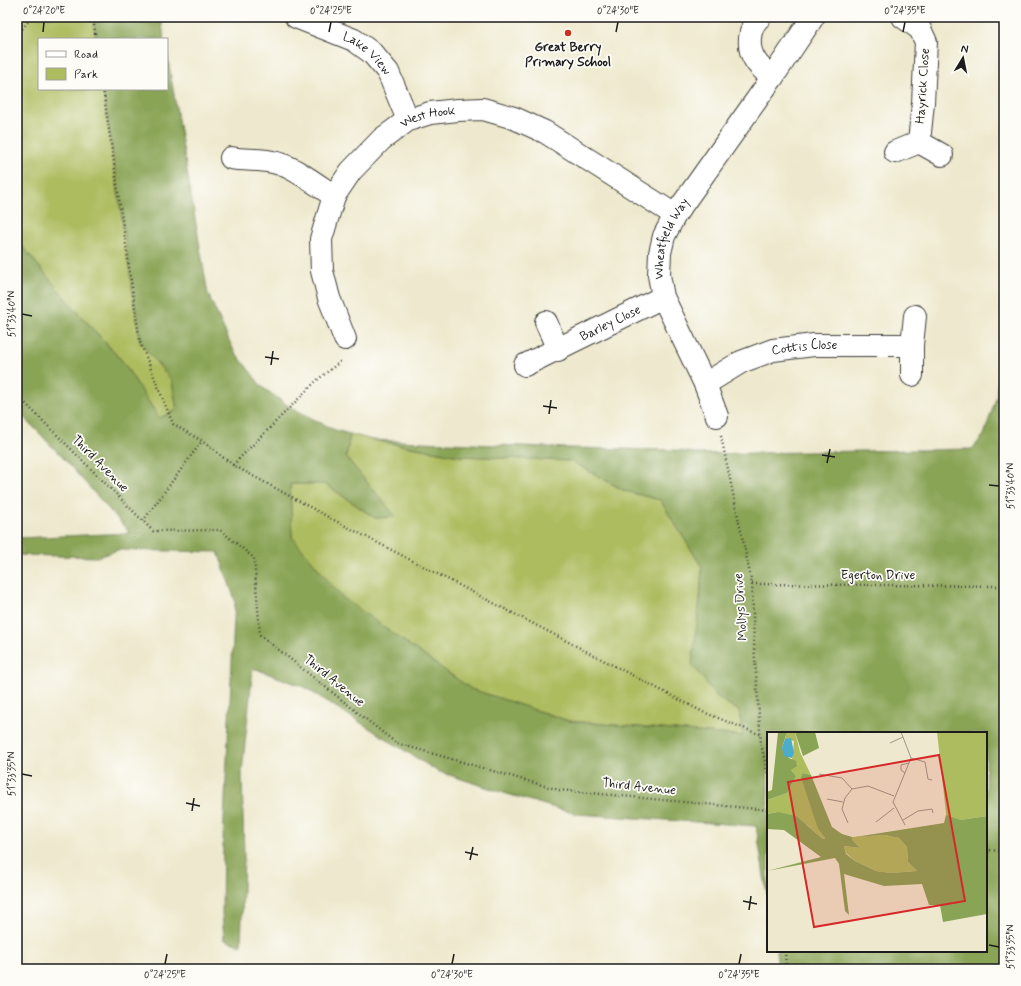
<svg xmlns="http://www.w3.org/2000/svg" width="1021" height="986" viewBox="0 0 1021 986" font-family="Mynerve,sans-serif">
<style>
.green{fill:#adbc5f;stroke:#646c3e}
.forest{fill:#8aa456;stroke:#536039}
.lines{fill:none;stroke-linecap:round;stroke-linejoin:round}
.minor-casing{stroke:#3c3b37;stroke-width:24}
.path{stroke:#3c3b37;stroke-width:2.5;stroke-dasharray:1 3;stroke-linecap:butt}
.minor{stroke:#fff;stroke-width:22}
.ticks{fill:none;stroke:#1c1c1c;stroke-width:1.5}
.poi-dot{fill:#c8321e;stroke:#fdfcf7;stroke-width:1.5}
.labels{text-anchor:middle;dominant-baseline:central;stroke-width:3.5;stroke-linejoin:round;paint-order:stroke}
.poi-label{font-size:13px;font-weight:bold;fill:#1c1c1c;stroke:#fdfcf7}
.street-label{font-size:13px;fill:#1c1c1c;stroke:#fdfcf7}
.inset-road{fill:none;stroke:#9a9787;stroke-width:1}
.view{fill:#d62828;fill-opacity:0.15;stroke:#d62828;stroke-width:2}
.inset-edge{fill:none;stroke:#1c1c1c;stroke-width:2}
.neatline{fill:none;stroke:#1c1c1c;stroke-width:1.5}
.ticks-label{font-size:10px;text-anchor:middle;fill:#1c1c1c}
</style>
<rect width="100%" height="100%" fill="#fdfcf7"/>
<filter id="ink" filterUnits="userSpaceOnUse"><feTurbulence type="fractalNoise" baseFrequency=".025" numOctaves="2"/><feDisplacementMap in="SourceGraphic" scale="8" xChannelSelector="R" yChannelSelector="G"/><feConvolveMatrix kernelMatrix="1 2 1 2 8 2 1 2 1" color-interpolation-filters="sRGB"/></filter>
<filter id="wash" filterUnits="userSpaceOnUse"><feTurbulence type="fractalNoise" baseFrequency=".012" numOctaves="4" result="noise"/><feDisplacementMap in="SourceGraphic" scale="16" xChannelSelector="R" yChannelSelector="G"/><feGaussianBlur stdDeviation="0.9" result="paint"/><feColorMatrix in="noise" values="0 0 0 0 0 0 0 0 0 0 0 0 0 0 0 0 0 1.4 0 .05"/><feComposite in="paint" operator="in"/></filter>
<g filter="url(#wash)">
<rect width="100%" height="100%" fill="#eee9ce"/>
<!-- green -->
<g class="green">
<polygon points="17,17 93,17 96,39 39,39 39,89 103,89 140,342 172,381 177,410 159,418 123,362 71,305 17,240"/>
<polygon points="1004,307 1004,449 992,449"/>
<polygon points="350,434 373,440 460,456 571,461 625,491 660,500 702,567 700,600 716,696 739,711 743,736 569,721 471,689 342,598 292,537 290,484 325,484 375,518 395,517 346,457"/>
</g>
<!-- forest -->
<g class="forest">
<polygon points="93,17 161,17 164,39 96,39"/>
<polygon points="167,54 208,294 233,349 262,387 290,407 335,430 350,434 346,457 396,517 375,518 325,484 290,484 292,537 342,597 471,689 569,721 743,736 739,711 716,696 692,664 700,600 702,567 660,500 625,491 571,461 460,456 373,440 570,448 675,450 700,454 972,449 984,435 996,398 1004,407 1004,969 778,969 776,951 986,951 986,733 768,733 768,901 756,826 576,814 507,794 437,771 304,687 253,668 242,772 244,857 241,946 224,939 222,913 223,839 235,600 218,552 118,550 98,557 17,555 17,538 130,533 66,461 17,410 17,240 71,305 123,362 159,418 177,410 172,381 140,342 103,89 167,89"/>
</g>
</g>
<g filter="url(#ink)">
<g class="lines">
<defs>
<g id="minor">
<path id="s1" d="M 296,17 L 354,40 L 372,53 L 388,72 L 408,120"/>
<path d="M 760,17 C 748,27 747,48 755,60 C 759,67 767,73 772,78"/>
<polyline points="903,17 920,29 926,42 923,103 919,142 942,155"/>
<polyline points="895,152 919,142"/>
<path d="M 231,158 C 246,161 262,158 277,163 C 294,167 319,186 334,196"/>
<polyline points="546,322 558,350"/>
<path id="s2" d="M 345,339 L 329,298 L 322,271 L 321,239 L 334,196 L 351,171 L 382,139 L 408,120 L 430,113 L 458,110 L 483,109 L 514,118 L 545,132 L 675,215"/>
<polyline points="912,345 915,316"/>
<path id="s3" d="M 525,365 L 663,297"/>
<path id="s4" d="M 705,384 L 741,362 L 773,350 L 814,345 L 912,345 L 912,375"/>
<path id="s5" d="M 717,416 L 705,384 L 663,297 L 659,275 L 660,253 L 664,236 L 675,215 L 772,78 L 813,17"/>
</g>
</defs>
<!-- minor casing -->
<use href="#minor" class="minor-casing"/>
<!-- path -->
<g class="path">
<polyline points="93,17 96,39"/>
<polyline points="17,35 32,17"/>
<polyline points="103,89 140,342 173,424 202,441 233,465 330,518 703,712 761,735"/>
<polyline points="17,395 153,531 220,530 254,558 260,635 396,743 559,790 768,810"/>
<polyline points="721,436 752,584 754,645 761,744 768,775"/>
<polyline points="233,465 316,381 342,360"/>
<polyline points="143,521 202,441"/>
<polyline points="752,584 1004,586"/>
<polyline points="986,850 1004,851"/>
<polyline points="785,951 786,969"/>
</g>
<!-- minor -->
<use href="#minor" class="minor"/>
</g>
</g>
<!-- ticks -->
<path class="ticks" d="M 43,32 L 44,22M 329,32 L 331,22M 616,32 L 618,22M 903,32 L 905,22M 22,314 L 32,316M 265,357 L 279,359M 271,365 L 273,351M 543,406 L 557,408M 549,414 L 551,400M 822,455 L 835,457M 827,463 L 830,449M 989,485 L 999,486M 22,774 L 32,776M 186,803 L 200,806M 192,811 L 194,798M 465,852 L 478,855M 470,860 L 473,847M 743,901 L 757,904M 749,910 L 751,896M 989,945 L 999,947M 165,964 L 167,954M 452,964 L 454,954M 739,964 L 741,954"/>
<!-- markers -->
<circle class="poi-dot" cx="568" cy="33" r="4"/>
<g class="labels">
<!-- poi labels -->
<g class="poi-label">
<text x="568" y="47">Great Berry<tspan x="568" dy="15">Primary School</tspan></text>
</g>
<!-- street labels -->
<g class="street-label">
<text stroke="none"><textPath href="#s1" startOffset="81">Lake View</textPath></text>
<text transform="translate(923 86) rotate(-86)">Hayrick Close</text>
<text stroke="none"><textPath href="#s2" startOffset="276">West Hook</textPath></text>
<text stroke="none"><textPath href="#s5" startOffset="192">Wheatfield Way</textPath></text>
<text stroke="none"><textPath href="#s3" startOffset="95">Barley Close</textPath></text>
<text stroke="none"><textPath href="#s4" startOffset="108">Cottis Close</textPath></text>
<text transform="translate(100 464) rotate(45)">Third Avenue</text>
<text x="878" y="575">Egerton Drive</text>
<text transform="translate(741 607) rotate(-94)">Mollys Drive</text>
<text transform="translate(334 681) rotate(39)">Third Avenue</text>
<text transform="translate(639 787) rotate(6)">Third Avenue</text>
</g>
</g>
<!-- overview -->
<g transform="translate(767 732)">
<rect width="220" height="220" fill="#eee9ce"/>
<path d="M 20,0 L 28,0 L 33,20 L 44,43 L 36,41 L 51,97 L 58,106 L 56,107 L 40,93 L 11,80 L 0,82 L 0,68 L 20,61 L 29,44 L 24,38 L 27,9 L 18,7 ZM 170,0 L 220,0 L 220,84 L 180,90 ZM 118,103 L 132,106 L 140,115 L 141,130 L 150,139 L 124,141 L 109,139 L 88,129 L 79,121 L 77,114 L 93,116 L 84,108 L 85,105 Z" fill="#adbc5f"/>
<path d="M 11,0 L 20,0 L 15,16 L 22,26 L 29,29 L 30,34 L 24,38 L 29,44 L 20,61 L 0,68 L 0,60 L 5,58 ZM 28,0 L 48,0 L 52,16 L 36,24 ZM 36,41 L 44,43 L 65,95 L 75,102 L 85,105 L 85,108 L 93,116 L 77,114 L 79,122 L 88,129 L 109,139 L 124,141 L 150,139 L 141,130 L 140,115 L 132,106 L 118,103 L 88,105 L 177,91 L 179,83 L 193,88 L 220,84 L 220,182 L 176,190 L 173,173 L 162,173 L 155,152 L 117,154 L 77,142 L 82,183 L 78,179 L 72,132 L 68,126 L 0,139 L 54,125 L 17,98 L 0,97 L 0,82 L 11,80 L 29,84 L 56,107 L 58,106 L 51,97 L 34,45 Z" fill="#8aa456"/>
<path d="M 24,6 L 27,21 L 25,26 L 17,24 L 15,16 L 18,7 Z" fill="#4caccb"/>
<path class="inset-road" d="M 134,0 L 144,26 L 126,70 L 138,93M 123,11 L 136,5M 144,26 L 158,30 L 161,47 L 165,48M 138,41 L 134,38 L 134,33 L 142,31M 52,42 L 75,46 L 85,57M 60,67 L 76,70M 136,88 L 151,79 L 165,77 L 166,81M 109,90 L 127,76M 81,91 L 75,77 L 78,66 L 85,57 L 101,54 L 127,64"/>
<path class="view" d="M 172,23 L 198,169 L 47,195 L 21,50 Z"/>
<rect width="220" height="220" class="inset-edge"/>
</g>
<!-- margin -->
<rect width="1021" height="986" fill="none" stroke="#fdfcf7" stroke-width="44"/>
<!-- legend -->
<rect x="38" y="38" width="130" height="52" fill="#fdfcf7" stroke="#a3a29f"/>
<rect x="46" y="51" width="20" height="6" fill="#ffffff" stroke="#a3a29f"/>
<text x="74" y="58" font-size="12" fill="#1c1c1c">Road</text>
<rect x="46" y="68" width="20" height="12" fill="#adbc5f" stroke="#a3a29f"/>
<text x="74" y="78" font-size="12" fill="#1c1c1c">Park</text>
<!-- north arrow -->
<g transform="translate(963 58) rotate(10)" stroke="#fdfcf7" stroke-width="3" paint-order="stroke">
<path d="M0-3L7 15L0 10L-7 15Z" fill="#1c1c1c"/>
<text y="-6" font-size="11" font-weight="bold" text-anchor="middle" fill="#1c1c1c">N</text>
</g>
<rect x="22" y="22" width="977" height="942" class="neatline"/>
<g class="ticks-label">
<text x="44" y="14">0°24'20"E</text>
<text x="331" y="14">0°24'25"E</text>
<text x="618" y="14">0°24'30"E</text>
<text x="905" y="14">0°24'35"E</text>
<text transform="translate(11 314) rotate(-90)" y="4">51°33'40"N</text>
<text transform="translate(1010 486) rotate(-90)" y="4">51°33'40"N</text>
<text transform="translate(11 774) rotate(-90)" y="4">51°33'35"N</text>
<text transform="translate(1010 947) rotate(-90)" y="4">51°33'35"N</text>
<text x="165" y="978">0°24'25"E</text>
<text x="452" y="978">0°24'30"E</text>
<text x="739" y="978">0°24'35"E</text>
</g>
</svg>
